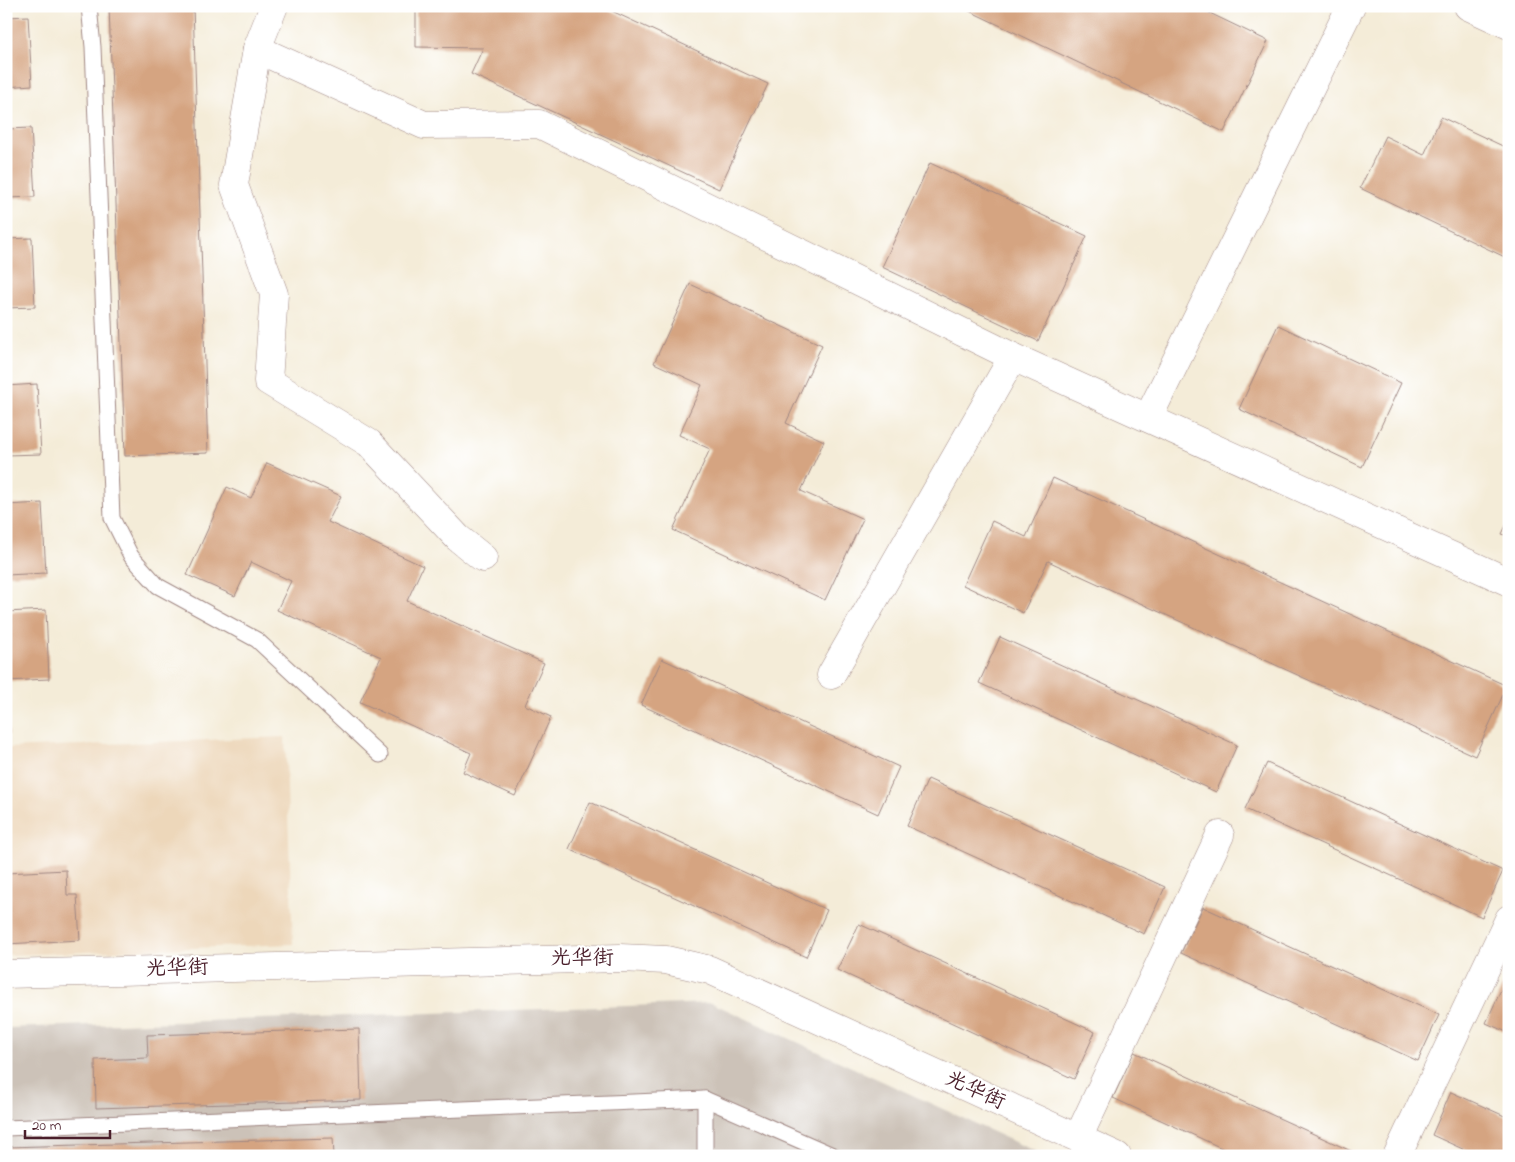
<svg xmlns="http://www.w3.org/2000/svg" width="1515" height="1162" viewBox="0 0 1515 1162" font-family="'Indie Flower','LXGW WenKai TC',sans-serif">
<style>
.built{fill:#edd7ba}
.industrial{fill:#ccc2b8}
.building{fill:#d5a481}
.lines{fill:none;stroke-linecap:round;stroke-linejoin:round}
.lane-casing{stroke:#9f8682;stroke-width:17}
.street-casing{stroke:#9f8682;stroke-width:29}
.secondary-casing{stroke:#9f8682;stroke-width:29}
.lane{stroke:#fff;stroke-width:15}
.street{stroke:#fff;stroke-width:28}
.secondary{stroke:#fff;stroke-width:28}
.labels{text-anchor:middle;dominant-baseline:central;stroke-width:4.5;stroke-linejoin:round;paint-order:stroke}
.street-label{font-size:21px;fill:#4a1f2b;stroke:#fff}
</style>
<rect width="100%" height="100%" fill="#fff"/>
<filter id="ink" filterUnits="userSpaceOnUse"><feTurbulence type="fractalNoise" baseFrequency=".02" numOctaves="2"/><feDisplacementMap in="SourceGraphic" scale="10" xChannelSelector="R" yChannelSelector="G"/><feConvolveMatrix kernelMatrix="1 2 1 2 8 2 1 2 1" color-interpolation-filters="sRGB"/></filter>
<filter id="wash" filterUnits="userSpaceOnUse"><feTurbulence type="fractalNoise" baseFrequency=".0096" numOctaves="4" result="noise"/><feDisplacementMap in="SourceGraphic" scale="20" xChannelSelector="R" yChannelSelector="G"/><feGaussianBlur stdDeviation="1.12" result="paint"/><feColorMatrix in="noise" values="0 0 0 0 0 0 0 0 0 0 0 0 0 0 0 0 0 1.4 0 .05"/><feComposite in="paint" operator="in"/></filter>
<g filter="url(#wash)">
<rect width="100%" height="100%" fill="#f4ecd8"/>
<!-- built -->
<polygon class="built" points="285,737 293,944 6,955 6,748"/>
<!-- industrial -->
<polygon class="industrial" points="712,1003 1045,1156 6,1156 6,1028"/>
<g id="blocks">
<!-- building -->
<g class="building">
<polygon points="109,6 193,6 208,453 125,456"/>
<polygon points="416,6 601,6 768,84 719,189 471,74 483,48 416,47"/>
<polygon points="959,6 1195,6 1268,41 1224,132"/>
<polygon points="28,16 32,85 6,87 6,17"/>
<polygon points="1441,117 1509,149 1509,259 1360,188 1385,136 1424,155"/>
<polygon points="31,128 35,197 6,198 6,129"/>
<polygon points="930,163 1087,236 1038,341 882,267"/>
<polygon points="32,238 35,307 6,308 6,239"/>
<polygon points="690,284 822,345 786,423 824,441 801,491 863,519 825,600 673,530 710,449 679,435 702,385 654,363"/>
<polygon points="1278,325 1401,383 1362,467 1239,409"/>
<polygon points="37,384 41,454 6,455 6,386"/>
<polygon points="267,463 341,496 328,522 423,566 407,601 544,663 525,705 551,717 515,796 463,772 471,753 360,702 381,657 277,610 291,581 251,562 235,596 187,575 227,487 251,498"/>
<polygon points="1053,478 1507,686 1475,756 1048,561 1023,613 963,585 992,521 1026,537"/>
<polygon points="42,503 46,573 6,575 6,505"/>
<polygon points="1509,519 1509,537 1502,534"/>
<polygon points="46,610 49,679 6,681 6,612"/>
<polygon points="1000,637 1237,745 1216,792 979,683"/>
<polygon points="662,659 899,767 878,814 641,705"/>
<polygon points="6,720 8,720 9,735 6,735"/>
<polygon points="1267,763 1503,871 1482,917 1245,809"/>
<polygon points="928,779 1165,887 1144,934 907,826"/>
<polygon points="590,802 827,910 806,957 569,849"/>
<polygon points="66,870 67,895 77,895 80,940 6,944 6,873"/>
<polygon points="1203,907 1439,1015 1418,1061 1181,953"/>
<polygon points="859,924 1095,1032 1074,1079 837,970"/>
<polygon points="1509,972 1509,1033 1486,1023"/>
<polygon points="359,1029 361,1100 96,1108 95,1060 148,1058 147,1035"/>
<polygon points="1134,1052 1362,1156 1239,1156 1113,1098"/>
<polygon points="1451,1092 1509,1118 1509,1156 1478,1156 1432,1135"/>
<polygon points="333,1138 334,1156 6,1156 6,1147"/>
</g>
</g>
</g>
<g filter="url(#ink)">
<use href="#blocks" fill-opacity="0" stroke="#9f8682" stroke-width="1"/>
<g class="lines">
<defs>
<g id="lane">
<polyline points="89,6 93,47 112,518 131,556 158,586 257,640 380,755"/>
<polyline points="705,1099 705,1156"/>
<polyline points="6,1128 705,1099 835,1156"/>
</g>
<g id="street">
<polyline points="274,6 257,49 234,185 274,294 268,381 369,443 458,538 483,558"/>
<polyline points="257,49 424,125 539,124 1013,357"/>
<polyline points="1148,418 1351,6"/>
<polyline points="831,675 1013,357 1509,582"/>
<polyline points="6,974 620,958 666,960 710,970 1117,1156"/>
<polyline points="1078,1138 1220,835"/>
<polyline points="1397,1156 1509,919"/>
</g>
<polyline id="secondary" points="1468,6 1509,25"/>
</defs>
<!-- lane casing -->
<use href="#lane" class="lane-casing"/>
<!-- street casing -->
<use href="#street" class="street-casing"/>
<!-- secondary casing -->
<use href="#secondary" class="secondary-casing"/>
<!-- lane -->
<use href="#lane" class="lane"/>
<!-- street -->
<use href="#street" class="street"/>
<!-- secondary -->
<use href="#secondary" class="secondary"/>
</g>
</g>
<g class="labels">
<!-- street labels -->
<g class="street-label">
<text x="582" y="959">光华街</text>
<text transform="translate(177 969) rotate(-2)">光华街</text>
<text transform="translate(975 1091) rotate(25)">光华街</text>
</g>
</g>
<!-- margin -->
<rect width="1515" height="1162" fill="none" stroke="#fff" stroke-width="25"/>
<!-- scale -->
<path d="M25 1130v8h85v-8" fill="none" stroke="#4a1f2b" stroke-width="2.5"/>
<text x="32" y="1130" font-size="15" fill="#4a1f2b" stroke="#ffffff" stroke-width="4" paint-order="stroke">20 m</text>
</svg>
